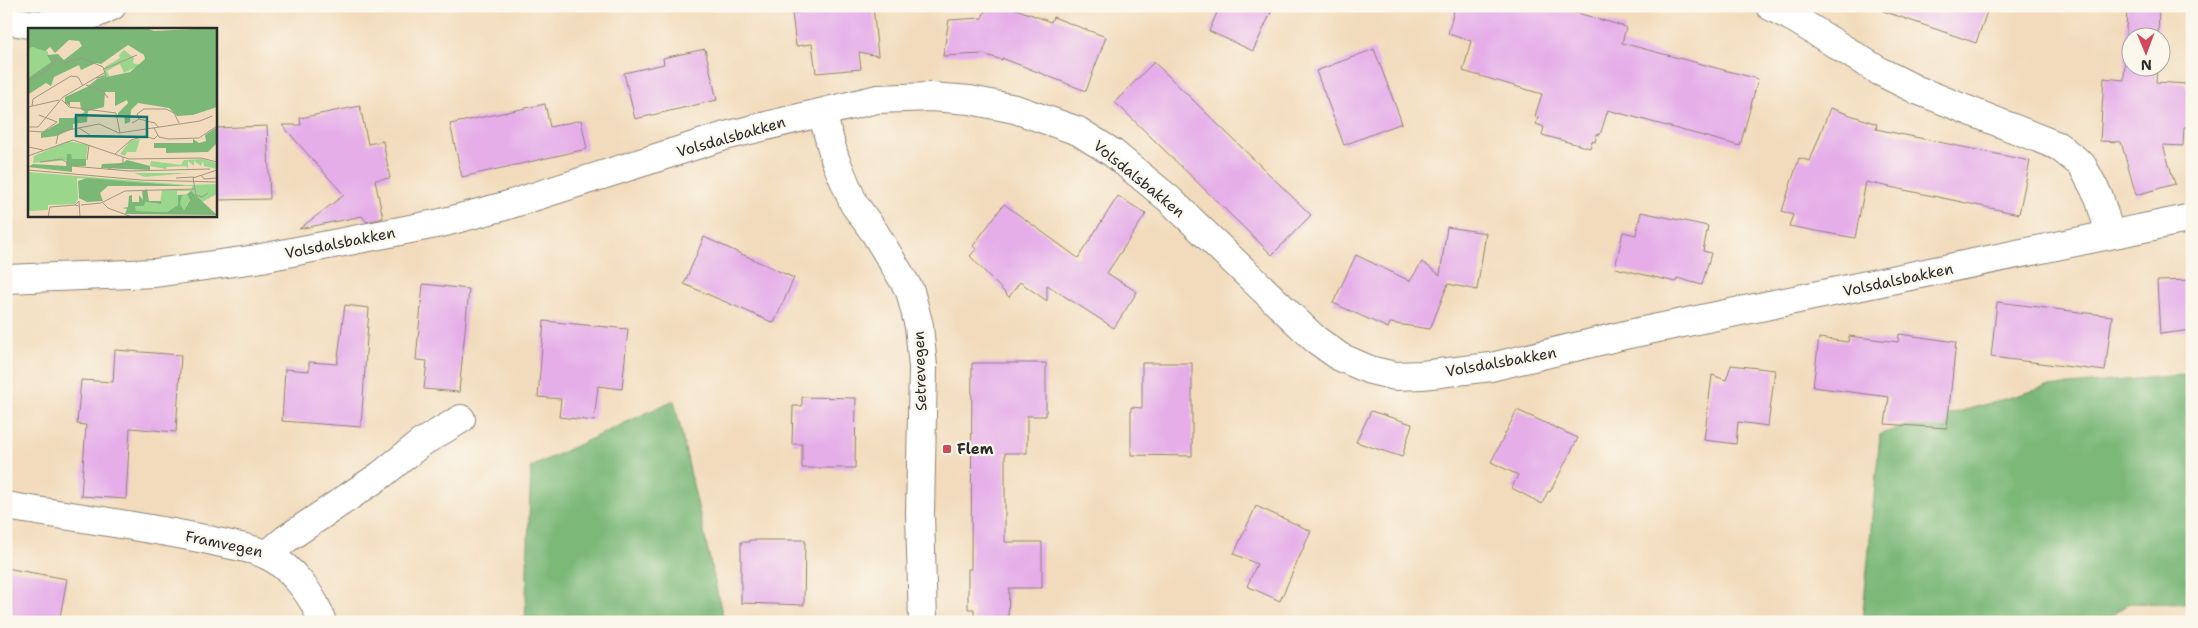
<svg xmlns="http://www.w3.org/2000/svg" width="2198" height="628" viewBox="0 0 2198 628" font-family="'Shantell Sans',sans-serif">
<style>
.forest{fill:#7bb878;stroke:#537252}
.building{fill:#e5aee9}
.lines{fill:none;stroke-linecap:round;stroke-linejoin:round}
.minor-casing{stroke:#8e8374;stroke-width:30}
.minor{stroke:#fff;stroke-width:28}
.poi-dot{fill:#d1495b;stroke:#fbf7ec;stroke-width:2}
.labels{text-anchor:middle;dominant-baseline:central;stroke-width:4.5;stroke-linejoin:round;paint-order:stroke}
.street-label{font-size:15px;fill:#2b2b2b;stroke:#fbf7ec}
.poi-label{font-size:15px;font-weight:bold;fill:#2b2b2b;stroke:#fbf7ec;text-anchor:start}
.inset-road{fill:none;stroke:#a29582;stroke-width:1}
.view{fill:#0f766e;fill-opacity:0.15;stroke:#0f766e;stroke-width:2.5}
.inset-edge{fill:none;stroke:#2b2b2b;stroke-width:2.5}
</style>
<rect width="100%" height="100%" fill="#fbf7ec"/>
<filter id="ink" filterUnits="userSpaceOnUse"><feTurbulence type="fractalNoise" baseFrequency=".02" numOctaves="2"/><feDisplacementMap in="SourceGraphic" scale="10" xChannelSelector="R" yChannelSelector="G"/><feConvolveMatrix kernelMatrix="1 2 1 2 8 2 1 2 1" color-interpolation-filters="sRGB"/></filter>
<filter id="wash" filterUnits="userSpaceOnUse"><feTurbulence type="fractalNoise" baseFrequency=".0096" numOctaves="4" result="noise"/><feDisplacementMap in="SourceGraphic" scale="20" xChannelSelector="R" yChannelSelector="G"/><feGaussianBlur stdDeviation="1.12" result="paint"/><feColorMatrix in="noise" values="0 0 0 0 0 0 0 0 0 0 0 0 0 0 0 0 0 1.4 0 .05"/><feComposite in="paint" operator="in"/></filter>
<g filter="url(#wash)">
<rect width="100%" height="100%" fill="#f2dbbc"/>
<!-- forest -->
<g class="forest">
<polygon points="2192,374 2192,604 2129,603 2103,622 1862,622 1880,434 2047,387"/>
<polygon points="674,400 724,622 525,622 531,467"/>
</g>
<g id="blocks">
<!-- building -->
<g class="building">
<polygon points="856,6 873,6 878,56 859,52 861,69 816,73 812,44 796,46 792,13"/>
<polygon points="987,6 1008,6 1051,22 1053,17 1106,37 1086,91 1002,58 1002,60 983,54 943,56 949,20 982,18"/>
<polygon points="1220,6 1274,6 1253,51 1209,31"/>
<polygon points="1455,6 1553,6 1626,27 1622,43 1758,79 1740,146 1608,110 1600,135 1597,134 1595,142 1592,141 1590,148 1542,135 1544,127 1536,124 1538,117 1535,116 1542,94 1463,71 1471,41 1448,34"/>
<polygon points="1884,6 1989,6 1976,43 1883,11"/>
<polygon points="2127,6 2159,6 2158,38 2130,38 2130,68 2157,68 2156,82 2186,84 2186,88 2192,88 2192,127 2184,127 2183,146 2163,145 2175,184 2136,195 2121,142 2100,141 2104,78 2124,80"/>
<polygon points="705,49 717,100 635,119 624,73 664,64 663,58"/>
<polygon points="1374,49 1402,123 1344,145 1316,71"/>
<polygon points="1154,62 1311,215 1272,255 1115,102"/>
<polygon points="545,104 550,127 581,120 587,149 462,177 450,124"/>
<polygon points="360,106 368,144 383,141 390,178 375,180 383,218 367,222 362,216 299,229 344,195 282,125 301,125 300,118"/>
<polygon points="1830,108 1877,124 1876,129 2030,161 2019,214 1866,182 1855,238 1789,226 1793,215 1782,211 1799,158 1810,161"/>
<polygon points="267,126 270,199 215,200 215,128"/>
<polygon points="1118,196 1146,214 1107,273 1137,292 1114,328 1047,285 1047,301 1020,282 1009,297 970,256 976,249 973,246 1004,204 1078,258"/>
<polygon points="1641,212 1708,226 1703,251 1711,253 1702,285 1677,278 1676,282 1615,268 1623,232 1636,235"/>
<polygon points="1447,227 1486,233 1477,290 1448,284 1430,329 1390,323 1388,328 1333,303 1356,255 1410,281 1422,262 1440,275"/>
<polygon points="704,237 794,278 774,323 684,284"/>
<polygon points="2192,280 2192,330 2160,334 2157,281"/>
<polygon points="423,284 469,289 459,392 424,389 427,361 416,360"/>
<polygon points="1997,302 2112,316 2105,371 1991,357"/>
<polygon points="345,305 369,308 361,427 282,421 285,369 309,371 309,362 337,364"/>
<polygon points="544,321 628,329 622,389 598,386 594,421 559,417 561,399 538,397"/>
<polygon points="1899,334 1956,342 1947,428 1885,424 1889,397 1813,387 1819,338 1848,342 1849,336 1898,342"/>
<polygon points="115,350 181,355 176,432 130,428 126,499 81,496 86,425 77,424 81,380 113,382"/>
<polygon points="972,363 1046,363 1046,416 1027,416 1027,453 1005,453 1005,542 1042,542 1042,588 1009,588 1008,622 974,622 974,609 968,609 968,569 971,569"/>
<polygon points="1142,363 1192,363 1192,456 1131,455 1131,407 1142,408"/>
<polygon points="1731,365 1775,370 1768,426 1738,422 1736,444 1704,440 1712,375 1726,380"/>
<polygon points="802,397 856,398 855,468 802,468 802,444 792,444 793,406 802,406"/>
<polygon points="1517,410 1578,438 1550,492 1548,491 1542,504 1512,488 1518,475 1491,462"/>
<polygon points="1371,411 1412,424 1402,457 1356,442"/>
<polygon points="1256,506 1311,531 1280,601 1247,586 1257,564 1234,554"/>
<polygon points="749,540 805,540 804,605 741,603 741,542 749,542"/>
<polygon points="6,568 67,579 59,622 6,622"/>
</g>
</g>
</g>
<g filter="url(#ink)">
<use href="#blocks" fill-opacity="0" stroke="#8e8374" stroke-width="1"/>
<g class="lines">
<defs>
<g id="minor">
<polyline points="1770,6 1797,20 1879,71 1917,90 2058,146 2082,165 2099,197 2110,234"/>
<path d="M 6,19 C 43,31 78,24 112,6"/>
<polyline points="822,113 835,159 854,204 875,233 910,291 919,326 923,367 920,514 923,622"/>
<polyline points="6,279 155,273 256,259 441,223 505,206 725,136 877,99 931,97 970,100 1015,109 1078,131 1113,153 1169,199 1315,339 1340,357 1370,370 1395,376 1422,375 1491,367 1629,334 2192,218"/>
<path d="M 6,506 C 74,517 142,526 209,540 C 227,545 250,547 267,555 C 291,567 315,597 322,622"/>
<polyline points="267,555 286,539 381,475 421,443 461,419"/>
</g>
</defs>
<!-- minor casing -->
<use href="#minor" class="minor-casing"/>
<!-- minor -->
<use href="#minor" class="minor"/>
</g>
</g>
<!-- markers -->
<rect class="poi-dot" x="942" y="444" width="10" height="10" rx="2.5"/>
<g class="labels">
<!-- street labels -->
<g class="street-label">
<text transform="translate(731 137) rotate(-16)">Volsdalsbakken</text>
<text transform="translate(1139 179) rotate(39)">Volsdalsbakken</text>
<text transform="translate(340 243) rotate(-11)">Volsdalsbakken</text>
<text transform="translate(1898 280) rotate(-12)">Volsdalsbakken</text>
<text transform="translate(1501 362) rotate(-10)">Volsdalsbakken</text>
<text transform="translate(920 371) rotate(-92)">Setrevegen</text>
<text transform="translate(224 544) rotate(12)">Framvegen</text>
</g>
<!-- poi labels -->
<g class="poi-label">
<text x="957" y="449">Flem</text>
</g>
</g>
<!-- overview -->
<g transform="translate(28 28)">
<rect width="189" height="189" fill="#f2dbbc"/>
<path d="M 4,19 L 19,22 L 23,34 L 0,50 L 0,22 ZM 96,22 L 106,30 L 105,35 L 112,37 L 96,45 L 92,36 L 79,43 L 82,50 L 69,51 L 76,46 L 77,39 L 92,30 L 91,27 ZM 112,111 L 108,124 L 99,124 L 97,128 L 92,126 L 102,113 ZM 40,113 L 60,117 L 58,131 L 5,135 L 6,128 ZM 174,131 L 189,135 L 189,141 L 176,138 L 175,133 L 173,138 L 166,133 L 166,138 L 160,133 L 160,142 L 158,138 L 139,139 L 138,141 L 122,138 L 123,133 L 153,137 L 156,132 ZM 0,144 L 159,157 L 189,156 L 189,166 L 174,174 L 161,163 L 149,163 L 149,167 L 159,166 L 162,171 L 156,182 L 150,177 L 139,184 L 108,183 L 107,178 L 117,174 L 132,176 L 134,162 L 163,162 L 164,158 L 49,150 L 50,171 L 47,176 L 20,177 L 20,182 L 3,183 L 0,182 ZM 106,145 L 161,145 L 117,149 Z" fill="#9ad78c"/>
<path d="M 0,0 L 118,0 L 126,3 L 189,0 L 189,79 L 165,87 L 149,88 L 141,80 L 110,75 L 103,82 L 102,94 L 97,96 L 96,87 L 90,88 L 90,85 L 100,75 L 99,72 L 87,78 L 87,64 L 77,64 L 76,79 L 60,83 L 59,94 L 45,96 L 45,101 L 28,108 L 13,110 L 13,105 L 31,95 L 31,90 L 45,90 L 57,84 L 53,81 L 52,74 L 42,74 L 42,78 L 37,75 L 37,69 L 59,59 L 69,51 L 102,44 L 117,31 L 116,27 L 100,17 L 73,36 L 68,35 L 53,42 L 51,37 L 26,49 L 23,58 L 18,55 L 1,66 L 0,71 L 0,50 L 23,34 L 19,27 L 30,26 L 36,32 L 54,18 L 51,13 L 41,12 L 27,25 L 22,19 L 17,23 L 4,19 L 0,22 ZM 189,99 L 189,115 L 180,124 L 138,125 L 138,120 L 126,120 L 126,115 L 165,115 L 165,111 L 171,115 L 178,113 L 177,107 ZM 39,126 L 43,126 L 44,131 L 58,131 L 58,138 L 44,138 L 44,144 L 0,139 L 5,136 L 38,138 ZM 99,132 L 122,138 L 122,142 L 73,140 L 74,136 L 95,135 ZM 59,150 L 106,154 L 164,158 L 80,158 L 72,165 L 75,173 L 59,174 L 51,170 L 50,153 ZM 119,161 L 121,173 L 133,173 L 133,176 L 117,174 L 116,178 L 107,178 L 108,183 L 139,184 L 150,177 L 150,167 L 154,167 L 152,176 L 156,182 L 162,172 L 159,166 L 163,163 L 189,187 L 97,186 L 99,181 L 94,180 L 100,179 L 101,168 L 104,167 L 104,174 L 111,174 L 111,167 L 115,172 L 114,163 Z" fill="#7bb878"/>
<path class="inset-road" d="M 76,41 L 109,27M 0,53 L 18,43 L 29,30 L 35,35 L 54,30 L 75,39 L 78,48 L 68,50M 58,57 L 75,63 L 80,70M 34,72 L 41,79 L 88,85M 4,78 L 5,71 L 43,48 L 50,49 L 55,58M 0,79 L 31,72M 88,85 L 92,105M 111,91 L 109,86 L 116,81 L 138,81 L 146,85 L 151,95M 104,95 L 111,91 L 127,95 L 130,99M 0,99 L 10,99 L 35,69 L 76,45M 51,100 L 65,109M 126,100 L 131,109 L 140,111 L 171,110 L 189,98M 0,103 L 15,104 L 29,94 L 11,87M 28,116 L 30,107 L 35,103 L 71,96 L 91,105 L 172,93 L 184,88M 0,119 L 15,122M 87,126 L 103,112 L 117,108 L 126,111 L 130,107M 0,128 L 45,112 L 101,131 L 173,130 L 189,134M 59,132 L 61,117M 12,134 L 34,131 L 43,138 L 102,143 L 182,141M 80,141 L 95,135 L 95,129M 0,142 L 113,152 L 189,154M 173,147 L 176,151 L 189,150M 148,150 L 166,149M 180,165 L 174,169 L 168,167 L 165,150 L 189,142M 75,175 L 80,180 L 104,189M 53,177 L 73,175 L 97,163 L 166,161M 51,178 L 47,177 L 51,173 L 52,189M 20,189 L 22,179 L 47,177"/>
<path class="view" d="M 48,87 L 119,89 L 119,109 L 48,108 Z"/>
<rect width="189" height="189" class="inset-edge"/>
</g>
<!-- margin -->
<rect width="2198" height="628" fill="none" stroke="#fbf7ec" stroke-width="25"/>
<!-- north arrow -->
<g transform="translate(2146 52) rotate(179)"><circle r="24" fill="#fbf7ec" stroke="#a8a59f"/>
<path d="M0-4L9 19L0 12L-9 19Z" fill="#d1495b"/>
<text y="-8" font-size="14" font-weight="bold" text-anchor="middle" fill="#2b2b2b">N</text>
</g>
</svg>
